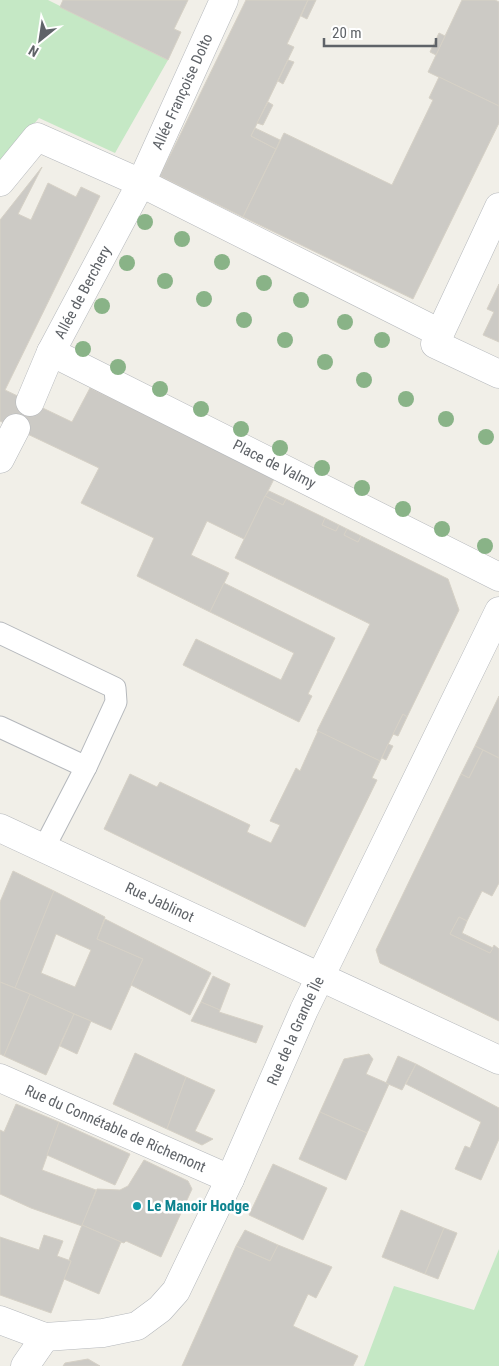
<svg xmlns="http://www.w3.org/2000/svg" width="499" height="1366" viewBox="0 0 499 1366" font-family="'Roboto Condensed',sans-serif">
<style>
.green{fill:#c5e8c5}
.building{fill:#cccac5;stroke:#d6d1c6;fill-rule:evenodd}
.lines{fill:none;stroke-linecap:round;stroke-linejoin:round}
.service-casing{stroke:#b5b8bc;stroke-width:23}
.pedestrian-casing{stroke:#b5b8bc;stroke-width:29}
.minor-casing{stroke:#b5b8bc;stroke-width:29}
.service{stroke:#fff;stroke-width:21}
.pedestrian{stroke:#fff;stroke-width:28}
.minor{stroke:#fff;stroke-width:28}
.tree{fill:#89b387}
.culture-dot{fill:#0f9aa8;stroke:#fff;stroke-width:2}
.labels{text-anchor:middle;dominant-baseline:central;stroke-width:5;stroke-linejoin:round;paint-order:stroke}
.street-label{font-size:15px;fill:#5f6368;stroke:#fff}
.culture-label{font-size:15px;font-weight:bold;fill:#0d838f;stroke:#fff;text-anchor:start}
</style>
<rect width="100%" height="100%" fill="#f1efe8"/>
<!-- green -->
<g class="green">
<polygon points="0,0 48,0 168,60 115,153 39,118 0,163"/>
<polygon points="499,1249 499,1366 364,1366 394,1286 474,1310"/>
</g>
<!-- building -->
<g class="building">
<polygon points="63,0 188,0 174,29 181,32 168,60 60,7"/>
<polygon points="246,0 308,0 287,44 294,47 251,136 276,149 243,217 160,176"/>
<polygon points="308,0 316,0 307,19 301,16"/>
<polygon points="462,0 495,0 499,2 499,106 428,72"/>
<polygon points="439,33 445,36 436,55 430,52"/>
<polygon points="288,60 294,62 283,84 278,81"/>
<polygon points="439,77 499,106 499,123 413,299 243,217 284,133 392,185 433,100 429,98"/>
<polygon points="268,102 273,105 263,125 257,123"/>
<polygon points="255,128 280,140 276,149 251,136"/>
<polygon points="42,167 18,214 31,220 48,183 76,197 81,187 100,196 5,390 72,422 90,388 275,477 244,539 207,521 191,555 229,573 210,612 137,576 154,538 81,503 99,468 0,421 0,220"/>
<polygon points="499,284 499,342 483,335 494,312 487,309"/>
<polygon points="269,491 286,499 283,505 265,496"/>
<polygon points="265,496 283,505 286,499 325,518 322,525 336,531 339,525 347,529 344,535 358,542 361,536 448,579 459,610 407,717 403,714 380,761 317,731 370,624 235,558"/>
<polygon points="325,518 339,525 336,531 322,525"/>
<polygon points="347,529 361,536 358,542 344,535"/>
<polygon points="224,583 335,638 308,694 312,696 299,722 183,665 196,639 281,680 294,653 210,612"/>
<polygon points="499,696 499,758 475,746"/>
<polygon points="403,714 407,717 398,736 393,734"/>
<polygon points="318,731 380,761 372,778 377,780 305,927 104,829 130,774 157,787 160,782 250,825 247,832 271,843 280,825 270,821 296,768 300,771"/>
<polygon points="388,744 393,746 386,760 382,758"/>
<polygon points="475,746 483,750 469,778 461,774"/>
<polygon points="483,750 499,758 499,883 492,896 482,891 467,921 459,917 450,934 490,953 494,945 499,949 499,1021 380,963 376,950 461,774 469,778"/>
<polygon points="13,871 54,891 15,988 0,982 0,902"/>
<path d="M 54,891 L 105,917 L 97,939 L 143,959 L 111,1030 L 15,988 ZM 56,934 L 91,950 L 75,987 L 41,973 Z"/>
<polygon points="459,917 467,921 462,933 493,948 490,953 450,934"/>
<polygon points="105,919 211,973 190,1015 131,985 143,959 97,939"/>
<polygon points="213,976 230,984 220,1010 201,1002"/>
<polygon points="0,982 30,994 4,1056 0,1054"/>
<polygon points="30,994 74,1014 46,1075 4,1056"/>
<polygon points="201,1002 220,1010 219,1012 263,1026 256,1043 191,1021"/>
<polygon points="74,1014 91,1021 77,1054 60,1046"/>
<polygon points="135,1053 186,1077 167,1129 113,1104"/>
<polygon points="369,1054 373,1059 366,1074 389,1084 367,1133 320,1112 344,1059"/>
<polygon points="398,1056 416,1064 402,1090 386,1083"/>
<polygon points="416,1064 499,1108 499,1139 481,1180 455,1169 465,1146 470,1148 481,1122 406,1084"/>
<polygon points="186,1077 215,1090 195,1131 213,1139 202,1145 167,1129"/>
<polygon points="16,1104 59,1122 42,1170 96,1190 82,1226 31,1208 0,1194 0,1130 4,1132"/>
<polygon points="320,1112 367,1133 346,1180 299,1159"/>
<polygon points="59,1122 130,1154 115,1185 47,1155"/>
<polygon points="144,1160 188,1181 192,1189 161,1257 126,1241 124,1243 121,1242 82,1225 97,1189 120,1190 128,1186"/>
<polygon points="273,1164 327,1188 303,1240 249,1215"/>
<polygon points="401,1210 444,1228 425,1274 382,1257"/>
<polygon points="82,1225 121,1242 99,1294 64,1279 71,1261 69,1260"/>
<polygon points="444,1228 457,1233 438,1279 425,1274"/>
<polygon points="245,1230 278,1245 270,1261 236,1246"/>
<polygon points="44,1235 63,1241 57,1256 71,1261 51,1313 0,1295 0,1237 39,1250"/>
<polygon points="278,1245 332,1267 316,1298 308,1294 293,1326 358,1356 353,1366 182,1366 236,1246 270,1261"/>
<polygon points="88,1359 100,1366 63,1366 65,1363"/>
</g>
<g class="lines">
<defs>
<g id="service">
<polyline points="0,633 115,688 116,702 86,767 44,848"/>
<polyline points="0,727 86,767"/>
</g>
<g id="pedestrian">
<polyline points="0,182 37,137 141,183 440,333"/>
<path id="s1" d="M 51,352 L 499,577"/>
<path id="s2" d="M 30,402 L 51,352 L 141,183 L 224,0"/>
<polyline points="0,459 16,428"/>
</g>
<g id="minor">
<polyline points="499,207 435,344 499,374"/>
<path id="s3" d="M 0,828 L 499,1060"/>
<path id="s4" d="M 0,1078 L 230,1179"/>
<path id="s5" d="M 0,1320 L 45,1337 L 103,1333 L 137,1326 L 160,1309 L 176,1291 L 230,1179 L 304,1010 L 499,611"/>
<polyline points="25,1366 45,1337"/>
</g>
</defs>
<!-- service casing -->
<use href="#service" class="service-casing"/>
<!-- pedestrian casing -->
<use href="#pedestrian" class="pedestrian-casing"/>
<!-- minor casing -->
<use href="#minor" class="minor-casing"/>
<!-- service -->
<use href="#service" class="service"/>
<!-- pedestrian -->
<use href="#pedestrian" class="pedestrian"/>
<!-- minor -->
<use href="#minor" class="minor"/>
</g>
<!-- trees -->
<g class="tree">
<circle cx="145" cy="222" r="8"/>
<circle cx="182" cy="239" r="8"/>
<circle cx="222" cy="262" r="8"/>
<circle cx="127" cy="263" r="8"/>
<circle cx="165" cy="281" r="8"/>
<circle cx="264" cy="283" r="8"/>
<circle cx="204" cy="299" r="8"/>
<circle cx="301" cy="300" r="8"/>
<circle cx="102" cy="306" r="8"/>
<circle cx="244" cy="320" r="8"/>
<circle cx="345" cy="322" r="8"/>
<circle cx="285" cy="340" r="8"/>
<circle cx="382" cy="340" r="8"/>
<circle cx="83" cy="349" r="8"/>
<circle cx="325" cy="362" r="8"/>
<circle cx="118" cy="367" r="8"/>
<circle cx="364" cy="380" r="8"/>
<circle cx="160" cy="389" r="8"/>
<circle cx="406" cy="399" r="8"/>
<circle cx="201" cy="409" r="8"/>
<circle cx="446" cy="419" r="8"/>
<circle cx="241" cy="429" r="8"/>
<circle cx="486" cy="437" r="8"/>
<circle cx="280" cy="448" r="8"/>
<circle cx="322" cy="468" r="8"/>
<circle cx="362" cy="488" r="8"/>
<circle cx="403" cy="509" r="8"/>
<circle cx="442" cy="529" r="8"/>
<circle cx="485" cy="546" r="8"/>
</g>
<!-- markers -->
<circle class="culture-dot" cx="137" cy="1206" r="5"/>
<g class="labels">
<!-- street labels -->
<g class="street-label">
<text stroke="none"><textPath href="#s2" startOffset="346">Allée Françoise Dolto</textPath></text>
<text stroke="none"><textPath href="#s2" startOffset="122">Allée de Berchery</textPath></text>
<text stroke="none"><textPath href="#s1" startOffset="250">Place de Valmy</textPath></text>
<text stroke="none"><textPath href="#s3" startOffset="176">Rue Jablinot</textPath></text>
<text stroke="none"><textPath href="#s5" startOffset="480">Rue de la Grande Île</textPath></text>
<text stroke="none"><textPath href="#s4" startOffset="126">Rue du Connétable de Richemont</textPath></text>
</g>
<!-- culture labels -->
<g class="culture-label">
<text x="147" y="1206">Le Manoir Hodge</text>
</g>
</g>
<!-- north arrow -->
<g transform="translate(40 40) rotate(210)" stroke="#ffffff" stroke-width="4" paint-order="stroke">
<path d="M0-4L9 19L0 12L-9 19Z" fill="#5f6368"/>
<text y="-8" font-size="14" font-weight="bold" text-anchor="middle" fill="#5f6368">N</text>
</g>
<!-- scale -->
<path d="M324 38v8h112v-8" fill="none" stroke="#5f6368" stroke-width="2.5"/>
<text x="332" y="38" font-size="15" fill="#5f6368" stroke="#ffffff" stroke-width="4" paint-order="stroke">20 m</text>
</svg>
